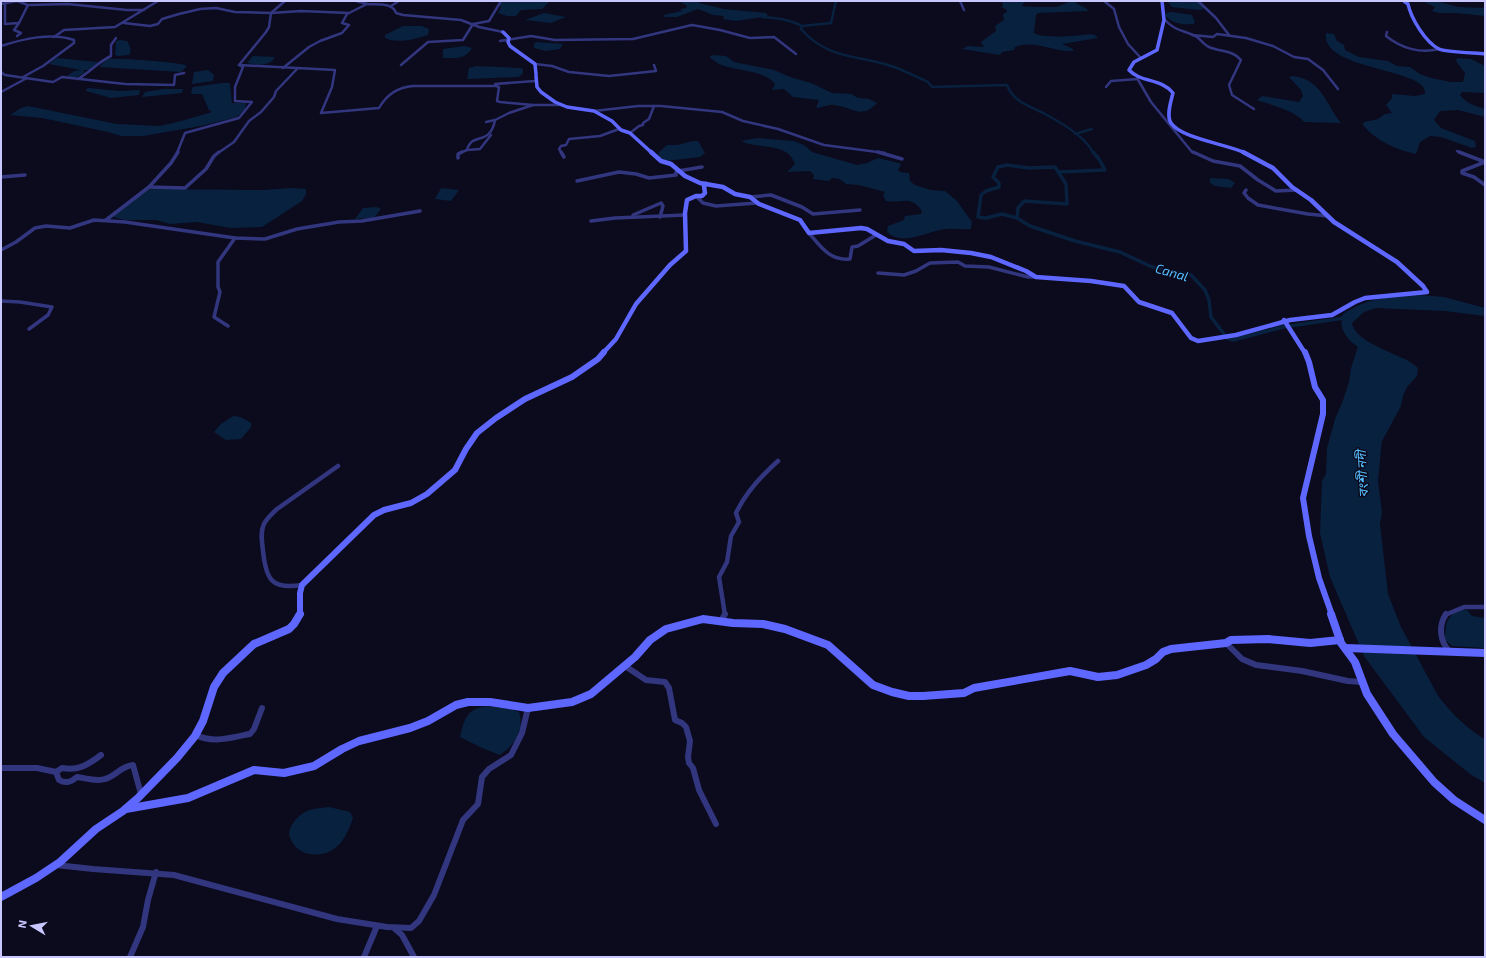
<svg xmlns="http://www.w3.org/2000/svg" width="1486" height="958" viewBox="0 0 1486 958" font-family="'Exo 2','Noto Sans Bengali',sans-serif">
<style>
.water{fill:#08213f}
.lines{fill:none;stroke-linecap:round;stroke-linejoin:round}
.canal-far1{stroke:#08213f;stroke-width:2.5}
.canal{stroke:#08213f;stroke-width:3.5}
.river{fill:#08213f;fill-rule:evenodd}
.street-far3{stroke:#32367f;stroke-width:2.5}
.street-far2{stroke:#32367f;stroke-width:3.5}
.street-far1{stroke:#32367f;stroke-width:4.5}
.street{stroke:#32367f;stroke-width:6}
.secondary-far3{stroke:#5e67ff;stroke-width:3.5}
.secondary-far2{stroke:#5e67ff;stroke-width:4.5}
.secondary-far1{stroke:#5e67ff;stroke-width:6}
.secondary{stroke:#5e67ff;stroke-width:8}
.labels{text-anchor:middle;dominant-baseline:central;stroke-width:3;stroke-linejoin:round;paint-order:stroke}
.water-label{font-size:13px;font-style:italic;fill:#55bfff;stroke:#0c0a1d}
</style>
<rect width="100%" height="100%" fill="#0c0a1d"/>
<!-- water -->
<g class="water">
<polygon points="503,1 548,1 549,2 542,9 521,10 516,16 507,16 498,13 501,7 499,5"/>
<polygon points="679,1 698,1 699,3 724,9 766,13 768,16 736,21 723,19 724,16 713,15 698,9 677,17 665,17 663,15 682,11 680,9 686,8 687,6"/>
<path d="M 1001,1 L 1025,1 L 1022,6 C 1024,7 1052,7 1055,7 C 1062,6 1067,1 1074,1 C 1078,6 1083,5 1089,11 L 1038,13 L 1036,15 L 1034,33 C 1044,39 1078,36 1090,34 L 1095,35 L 1098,38 L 1062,44 L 1073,49 L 1073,51 C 1053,52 1034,39 1015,47 L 1014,50 L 1002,52 L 1000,55 L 962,49 L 968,46 L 984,47 L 981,42 L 996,31 L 995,26 L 1004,20 L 1003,14 L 1007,12 L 1006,9 L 1002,8 L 1003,4 Z"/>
<polygon points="1167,1 1196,1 1199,2 1204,9 1199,10 1172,7"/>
<polygon points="1422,1 1436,1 1458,7 1485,8 1485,16 1456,13 1439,13 1432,11 1435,7"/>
<path d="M 1172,12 L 1192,15 L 1195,22 L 1193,24 C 1183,25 1172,24 1165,15 L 1167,13 Z"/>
<polygon points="544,13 566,17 551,23 525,20"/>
<path d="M 403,26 L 422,26 L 429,29 L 428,35 C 415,39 398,44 385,38 L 385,35 Z"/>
<path d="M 1326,33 L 1334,34 L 1337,41 L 1344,45 L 1345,50 L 1359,57 L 1388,61 L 1397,66 L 1410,67 L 1420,74 L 1431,78 L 1451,82 L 1463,82 L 1465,73 L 1456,61 L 1457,58 L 1471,59 L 1485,66 L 1485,93 L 1462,92 L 1460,95 C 1466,103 1475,106 1485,109 L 1485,117 L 1458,110 L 1440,111 L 1434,120 L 1441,128 L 1475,141 L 1476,147 L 1472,148 L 1441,137 L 1430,136 L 1420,142 L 1416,154 C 1397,150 1376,141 1363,125 L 1364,122 L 1378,119 L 1385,114 L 1392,113 L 1386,105 L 1392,98 L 1392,94 L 1415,96 L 1425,94 C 1430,68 1320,71 1326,33 Z"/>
<path d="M 120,40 L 127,41 C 130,46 132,50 129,55 L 118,56 L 115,55 L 116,41 Z"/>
<polygon points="536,42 563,44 560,49 546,51 534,48 534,44"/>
<path d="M 464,46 L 472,48 C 465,60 456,58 443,58 L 443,49 Z"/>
<path d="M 713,55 L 726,56 L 734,62 L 774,70 L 790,77 L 811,83 L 832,93 L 851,94 L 858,98 L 869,99 L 877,103 C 861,120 853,107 834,105 C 828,104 823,108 816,108 L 819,100 L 793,97 L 784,89 L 772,90 L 775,84 C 765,70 735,71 719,64 C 716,62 712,59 709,57 Z"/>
<path d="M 253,56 L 275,57 C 270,67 256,65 247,63 Z"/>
<path d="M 57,58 L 98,62 L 89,70 L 83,70 L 85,72 C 80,77 73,79 67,76 L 74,71 L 81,70 L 49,64 Z"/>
<path d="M 107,59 C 118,58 180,62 187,66 L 181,72 L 99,67 Z"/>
<polygon points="476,66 520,68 523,69 523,73 519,77 467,79 469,68"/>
<polygon points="208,70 214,75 213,81 192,84 194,72"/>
<path d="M 1292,76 C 1322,79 1325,103 1341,123 L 1304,122 C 1296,111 1271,105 1257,100 L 1262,96 L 1299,102 L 1303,96 L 1301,90 L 1289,77 Z"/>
<polygon points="222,83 230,83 232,103 246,103 245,109 237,117 201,126 143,136 121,136 108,132 42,118 10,115 21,108 28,106 117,124 160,126 181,121 212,112 209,110 202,94 192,94 191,91 193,87"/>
<polygon points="89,88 119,91 140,90 139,95 111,98 86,91 86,89"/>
<polygon points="163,89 183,89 182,93 142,97 145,92"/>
<path d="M 757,138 L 794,141 L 804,145 L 812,152 L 857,165 L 867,163 L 878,158 L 899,163 L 901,165 L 898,170 L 900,172 L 909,173 L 910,181 L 915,185 L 931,190 L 945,191 L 957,201 L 972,222 L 971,229 C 963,230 954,228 946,229 C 927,231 903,247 887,232 L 888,226 L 904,220 L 905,216 L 921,214 L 922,211 C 910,194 902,204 886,201 L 883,195 L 885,192 L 859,185 L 846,184 C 842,180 838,178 832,178 L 829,181 L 813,179 L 814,175 L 810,171 L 787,172 L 795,164 C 787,141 759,150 741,141 Z"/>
<polygon points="693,141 698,141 705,153 700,157 666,161 660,157 658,153 667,145 677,145"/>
<polygon points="1211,178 1229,179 1235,183 1231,188 1215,186 1210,183 1210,179"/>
<polygon points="290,188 306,189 306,194 302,201 262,227 230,228 197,222 170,224 156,220 125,220 113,217 116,213 142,193 151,189 264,190"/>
<polygon points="441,188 459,190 451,201 435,199"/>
<polygon points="376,207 380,208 380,210 374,218 355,219 363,208"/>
<path d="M 1420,295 L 1444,297 L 1485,308 L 1485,316 L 1445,311 L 1376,308 L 1364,312 L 1352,323 C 1354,340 1389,351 1402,358 C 1408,360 1413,364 1418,368 L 1417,376 L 1407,387 L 1403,396 L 1401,406 L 1382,441 L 1381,449 L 1378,482 L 1382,512 L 1380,524 L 1387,585 L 1388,594 L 1401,627 L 1437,694 C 1447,709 1468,730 1485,739 L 1485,783 L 1470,774 L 1424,737 L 1364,656 L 1330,577 L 1320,533 L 1322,481 L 1326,474 L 1327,448 L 1335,419 L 1342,403 L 1349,382 L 1351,368 L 1359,343 C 1349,337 1340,327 1342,315 C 1366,297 1391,297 1420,295 Z"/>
<path d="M 233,416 C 240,416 245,419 251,423 L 251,427 L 241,439 L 226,440 L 214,432 L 221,424 Z"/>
<path d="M 1460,609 L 1467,610 L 1472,616 L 1485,618 L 1485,648 L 1452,646 L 1445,640 C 1446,624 1445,618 1460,609 Z"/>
<path d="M 488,706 L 509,709 L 519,712 C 525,729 514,746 500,755 L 482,748 L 460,737 C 464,719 467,708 488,706 Z"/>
<path d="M 329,807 L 350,812 L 353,818 C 346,839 335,858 310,854 C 302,853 295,848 291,840 C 285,830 296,817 305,812 C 312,808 321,808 329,807 Z"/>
</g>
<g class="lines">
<!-- canal-far1 -->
<g class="canal-far1">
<path d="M 762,17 C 776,18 789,19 802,26 L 801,29 C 827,59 857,55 891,66 C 904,70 916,77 928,82 L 932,87 L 1007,85 C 1014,103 1030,106 1045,114 C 1060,122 1087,138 1093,153"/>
<polyline points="802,26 831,23 836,1"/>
<polyline points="1075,134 1092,129"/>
</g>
<!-- canal -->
<g class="canal">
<polygon points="1007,165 1029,168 1055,167 1066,184 1067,204 1024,201 1018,208 1017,218 1002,214 986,218 978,217 981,195 986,191 999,187 999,183 993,177 998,167"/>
<polyline points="1058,172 1105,170 1099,159 1093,152"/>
<polyline points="1017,218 1030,226 1075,241 1120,252 1152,267 1191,275 1205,290 1209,300 1211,317 1227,338 1233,340 1283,327 1344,318"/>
</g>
<!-- river -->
<path class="river" d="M 1342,320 L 1346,320 L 1351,334 L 1358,340 L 1370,347 L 1371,349 L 1370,351 C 1359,352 1338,333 1342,320 Z"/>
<!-- street-far3 -->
<g class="street-far3">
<polyline points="960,1 964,10"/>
<polyline points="1104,1 1114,9 1119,27 1128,44 1140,57"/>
<polyline points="1198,1 1216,18 1229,35"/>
<polyline points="5,3 5,24 19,23 14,30 21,33 17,36"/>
<polyline points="1,4 17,1 28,5 68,4 127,10 144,10"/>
<path d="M 367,4 C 376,5 393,2 396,13 L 403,15 L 461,20 L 479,27 L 503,32"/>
<polyline points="391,6 399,1"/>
<path d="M 1164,19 C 1177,33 1183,29 1197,37 C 1201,40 1204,45 1209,47 C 1220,52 1233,50 1241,60 L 1229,85 L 1232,95 L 1254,109"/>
<polyline points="19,23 28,5"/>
<polyline points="124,23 150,26 158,24 162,19 179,14 200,9 216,8 235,12 271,13 301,11 349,13"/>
<path d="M 1387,32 L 1386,36 C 1401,48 1420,54 1439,49"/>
<polyline points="1192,35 1213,37 1217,34 1246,38 1273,46 1294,57 1308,59 1323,70 1338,89"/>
<polyline points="54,37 64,30 115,27 158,1"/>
<polyline points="500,41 531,36 555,40 633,39 692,25 720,30 750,38 774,37 796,54"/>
<path d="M 1,46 C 23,39 51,32 74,40 L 74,43 L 43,66 L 23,77"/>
<polyline points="535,64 552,66 569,72 609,76 656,71 654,65"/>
<path d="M 239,65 L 335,70 L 332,87 L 321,113 L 379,108 C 387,94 398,87 413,86 L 496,86 L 499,87 L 497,101 L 500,102 L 533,105 L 561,105"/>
<polyline points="239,65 266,32 269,27 271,13 285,1"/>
<polyline points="401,65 428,42 463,40 473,24 489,21 501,1"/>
<polyline points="283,68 309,47 320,41 342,33 349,25 342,23 347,14 367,4 356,1"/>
<polyline points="1,72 5,75 53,82 62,77 125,84 174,85 175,75 184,73"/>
<polyline points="1138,77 1137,78 1151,102 1192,152 1195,153"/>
<path d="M 78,79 C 90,72 98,62 111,56 L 111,45 L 116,38"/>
<polyline points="495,84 535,81"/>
<polyline points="1106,87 1111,81 1138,79"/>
<polyline points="1,92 27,78"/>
<polyline points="594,111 638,106 661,106 722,112 743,121 778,129 824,145 885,153"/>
<polyline points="486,122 495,120"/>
<polyline points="630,133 639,126 643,125 643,123 649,119 654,106"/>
<polyline points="467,150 480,149 491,135"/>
<polyline points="1457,151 1461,153"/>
<polyline points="177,153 185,133 239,118 252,102 235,101 235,87 243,67 239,65"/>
<polyline points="218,153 234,142 249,121 261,112 274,97 276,91 297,69"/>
<path d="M 460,153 L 467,150 C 472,131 490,147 495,120 L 509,113 L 533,105"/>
<polyline points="562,153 559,149 561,146 566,145 569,139 600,136 619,129"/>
</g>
<!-- street-far2 -->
<g class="street-far2">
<polyline points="178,152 171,163 149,187 185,188 206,169 214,156 219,152"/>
<polyline points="561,152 564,157"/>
<polyline points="878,152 902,159"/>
<polyline points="1193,152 1213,161 1240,166 1258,180 1276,191 1297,190"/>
<polyline points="1459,152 1485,162"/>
<polyline points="458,158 458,154 462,152"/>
<polyline points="1485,162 1462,171 1462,173 1474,177 1485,185"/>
<polyline points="1,177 25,175"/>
<polyline points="577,181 619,172 636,174 649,178 676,175 676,172 678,171 702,167"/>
<polyline points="1246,190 1244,193 1248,198 1258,205 1308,214 1328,216"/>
<polyline points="696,196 703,203 716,206 757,203"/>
<polyline points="750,197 771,195 802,207 813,214 860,210"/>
<polyline points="633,215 661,203 663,206 660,217"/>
<polyline points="106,220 149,187"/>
<polyline points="591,221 615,218 685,215"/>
<path d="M 809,233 C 821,247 830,261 850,259 L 852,247 L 858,246 L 876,235"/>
<polyline points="1,250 16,242 35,228 46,226 70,228 94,220 125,222 235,238 265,239 297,229 339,222 362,221 420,211"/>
<polyline points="878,273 904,275 916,271 930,263 958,262 965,266 989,267 1028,277 1036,277"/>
<polyline points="1,301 20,302 52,307 48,315 29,329"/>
<polyline points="228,326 214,317 220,292 218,287 218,262 235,238"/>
</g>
<!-- street-far1 -->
<g class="street-far1">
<path d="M 302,585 C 271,590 266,579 263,551 C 262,542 260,532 264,524 C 267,518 272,514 277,509 L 338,466"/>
<path d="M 725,615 L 719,577 L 727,562 L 731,536 L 739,522 L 736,513 C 746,492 761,476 778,461"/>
<polyline points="1445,615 1464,607 1485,607"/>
</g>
<!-- street -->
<g class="street">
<path d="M 1446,614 C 1438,626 1440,641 1449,651"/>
<polyline points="721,621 725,614"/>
<polyline points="1226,643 1242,659 1256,665 1302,671 1348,681 1361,682"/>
<polyline points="625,666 646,680 665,682 669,688 675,720 682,723 686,727 690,741 688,757 689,763 693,768 699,790 716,824"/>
<path d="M 196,735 C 213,744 232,737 250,734 L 254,729 L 262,708"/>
<path d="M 1,768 L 37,768 L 56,772 L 59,780 C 66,784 71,782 77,777 C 86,778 96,782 105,779 C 116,776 121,766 133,765 L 141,794"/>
<path d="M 56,772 L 62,768 C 78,771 88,765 101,755"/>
<polyline points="56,865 93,869 174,875 337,919 387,927 411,928 419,921 434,895 463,820 478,804 482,777 489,769 511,755 522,733 528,708"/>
<polyline points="395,929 402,935 414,957"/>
<polyline points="130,957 143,927 148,900 156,872"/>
<polyline points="364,957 377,926"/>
</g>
<!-- secondary-far3 -->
<g class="secondary-far3">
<path d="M 1162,1 L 1164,20 L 1157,50 L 1134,62 L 1129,70 C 1141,83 1161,78 1173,93 C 1171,101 1166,116 1171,123 C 1182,139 1227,144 1245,153"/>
<path d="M 1404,1 L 1408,4 C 1411,18 1425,42 1439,49 C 1445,52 1476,53 1485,54"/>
<polyline points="503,32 509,38 508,42 510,46 535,64 536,74"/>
<polyline points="536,76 537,87 541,92 555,102 567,107 594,111 612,121 621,130 630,133 652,153"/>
</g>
<!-- secondary-far2 -->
<g class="secondary-far2">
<polyline points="651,152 661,161 671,164 685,176 700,183 723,187 735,194 750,197 759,204 800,220 809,233 861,228 867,229 888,241 904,244 914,251 941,250 971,253 991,257 1026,271 1036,277 1091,281 1124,286 1139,302 1172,313 1191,338 1198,341 1236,335 1290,320 1332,315 1355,302 1365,298 1427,292 1423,286 1397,262 1334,222 1311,200 1292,187 1273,168 1243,152"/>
<polyline points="1284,320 1305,353"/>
<polyline points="603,353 616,339 636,304 670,265 686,251 685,213 687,200 696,196 702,196 705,193 704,186 706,184"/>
</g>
<!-- secondary-far1 -->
<g class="secondary-far1">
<polyline points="1305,352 1309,362 1315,387 1323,400 1323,414 1303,498 1309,536 1319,578 1332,615"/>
<polyline points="300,615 300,593 302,585 374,515 384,510 411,503 427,494 455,470 466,449 477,433 496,418 525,399 572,377 598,359 604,352"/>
</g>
<!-- secondary -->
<g class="secondary">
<polyline points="1331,614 1341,643 1355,662 1367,694 1393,734 1434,782 1454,800 1485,820"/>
<polyline points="1346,648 1485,653"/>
<polyline points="126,809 188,798 254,770 284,773 314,766 342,749 359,741 410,728 428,721 456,705 468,702 490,702 528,708 572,702 591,694 635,657 650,640 666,629 703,619 733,623 763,624 785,629 828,645 873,685 892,692 909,696 923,696 964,693 974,688 1070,671 1098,677 1117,675 1146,665 1156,659 1163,652 1171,649 1226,643 1231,640 1268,639 1310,643 1340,640"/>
<polyline points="1,897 36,878 60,862 96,829 123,811 138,798 177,758 195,736 203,721 214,687 223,673 254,644 289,629 294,624 300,614"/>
</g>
</g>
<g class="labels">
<!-- water labels -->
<g class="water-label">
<text transform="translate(1172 272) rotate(16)">Canal</text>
<text transform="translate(1362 474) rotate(-93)">বংশী নদী</text>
</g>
</g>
<!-- border -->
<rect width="1486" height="958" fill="none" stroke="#c8c7ff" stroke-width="4"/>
<!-- north arrow -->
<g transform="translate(32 926) rotate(280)" stroke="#0c0a1d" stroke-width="3" paint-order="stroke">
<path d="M0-3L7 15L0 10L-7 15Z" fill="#c8c7ff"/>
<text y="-6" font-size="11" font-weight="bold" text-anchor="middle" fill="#c8c7ff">N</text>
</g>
</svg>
